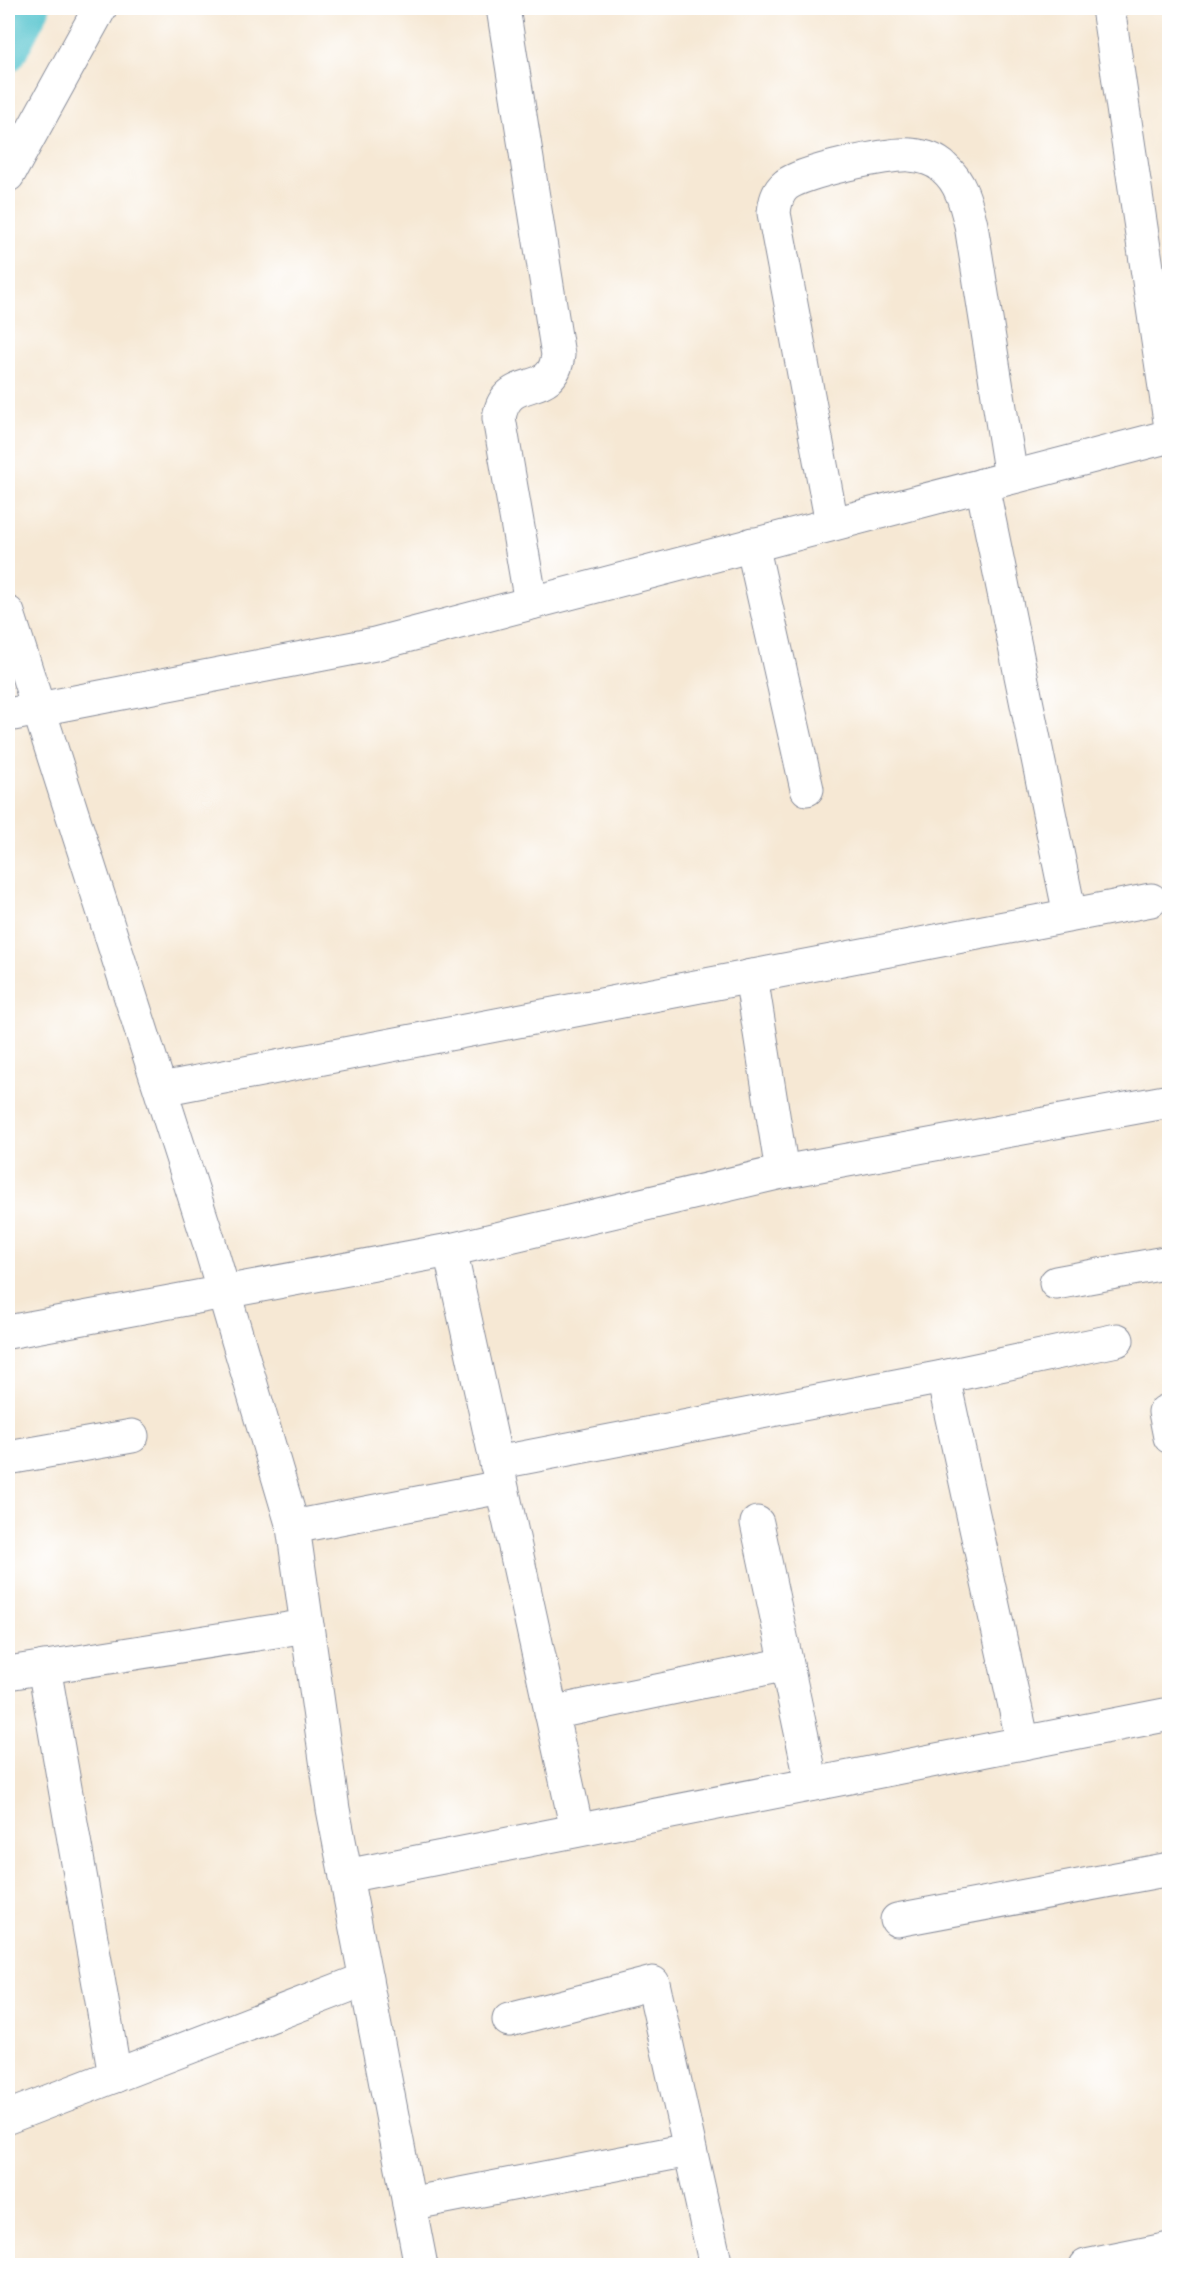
<svg xmlns="http://www.w3.org/2000/svg" width="1177" height="2273" viewBox="0 0 1177 2273" font-family="'Playpen Sans',sans-serif">
<style>
.lines{fill:none;stroke-linecap:round;stroke-linejoin:round}
.canal{stroke:#59c5cf;stroke-width:36}
.minor-casing{stroke:#888c99;stroke-width:35}
.minor{stroke:#fff;stroke-width:33}
</style>
<rect width="100%" height="100%" fill="#fff"/>
<filter id="ink" filterUnits="userSpaceOnUse"><feTurbulence type="fractalNoise" baseFrequency=".0167" numOctaves="2"/><feDisplacementMap in="SourceGraphic" scale="12" xChannelSelector="R" yChannelSelector="G"/><feConvolveMatrix kernelMatrix="1 2 1 2 8 2 1 2 1" color-interpolation-filters="sRGB"/></filter>
<filter id="wash" filterUnits="userSpaceOnUse"><feTurbulence type="fractalNoise" baseFrequency=".008" numOctaves="4" result="noise"/><feDisplacementMap in="SourceGraphic" scale="24" xChannelSelector="R" yChannelSelector="G"/><feGaussianBlur stdDeviation="1.35" result="paint"/><feColorMatrix in="noise" values="0 0 0 0 0 0 0 0 0 0 0 0 0 0 0 0 0 1.4 0 .05"/><feComposite in="paint" operator="in"/></filter>
<g filter="url(#wash)">
<rect width="100%" height="100%" fill="#f6e8d4"/>
<g class="lines">
<!-- canal -->
<polyline class="canal" points="8,54 32,8"/>
</g>
</g>
<g filter="url(#ink)">
<g class="lines">
<defs>
<g id="minor">
<path d="M 503,8 L 558,355 C 552,402 507,370 499,418 L 531,603"/>
<polyline points="1108,8 1170,421"/>
<polyline points="8,175 100,8"/>
<polyline points="982,485 1070,915"/>
<path d="M 832,524 L 774,213 C 775,203 777,192 786,185 C 801,172 889,153 910,155 C 923,156 935,159 944,168 C 961,182 966,204 971,225 L 1011,477"/>
<polyline points="752,544 807,789"/>
<polyline points="8,613 209,1242 293,1527 333,1809 421,2266"/>
<polyline points="8,715 375,644 1170,436"/>
<polyline points="751,976 782,1172"/>
<polyline points="161,1089 1151,900"/>
<polyline points="450,1250 577,1830"/>
<polyline points="1056,1283 1170,1262"/>
<polyline points="8,1332 450,1250 782,1172 1170,1101"/>
<polyline points="943,1377 1023,1743"/>
<polyline points="1170,1411 1165,1412 1170,1437"/>
<polyline points="8,1458 132,1436"/>
<polyline points="496,1463 943,1377 1117,1340"/>
<polyline points="757,1523 812,1784"/>
<polyline points="293,1527 501,1487"/>
<polyline points="44,1667 115,2076"/>
<polyline points="8,1673 307,1626"/>
<polyline points="551,1713 787,1664"/>
<polyline points="346,1876 1170,1714"/>
<polyline points="897,1920 1170,1869"/>
<polyline points="509,2020 653,1983 716,2266"/>
<polyline points="8,2117 366,1979"/>
<polyline points="409,2204 689,2150"/>
<polyline points="1086,2266 1170,2249"/>
</g>
</defs>
<!-- minor casing -->
<use href="#minor" class="minor-casing"/>
<!-- minor -->
<use href="#minor" class="minor"/>
</g>
</g>
<!-- margin -->
<rect width="1177" height="2273" fill="none" stroke="#fff" stroke-width="30"/>
</svg>
